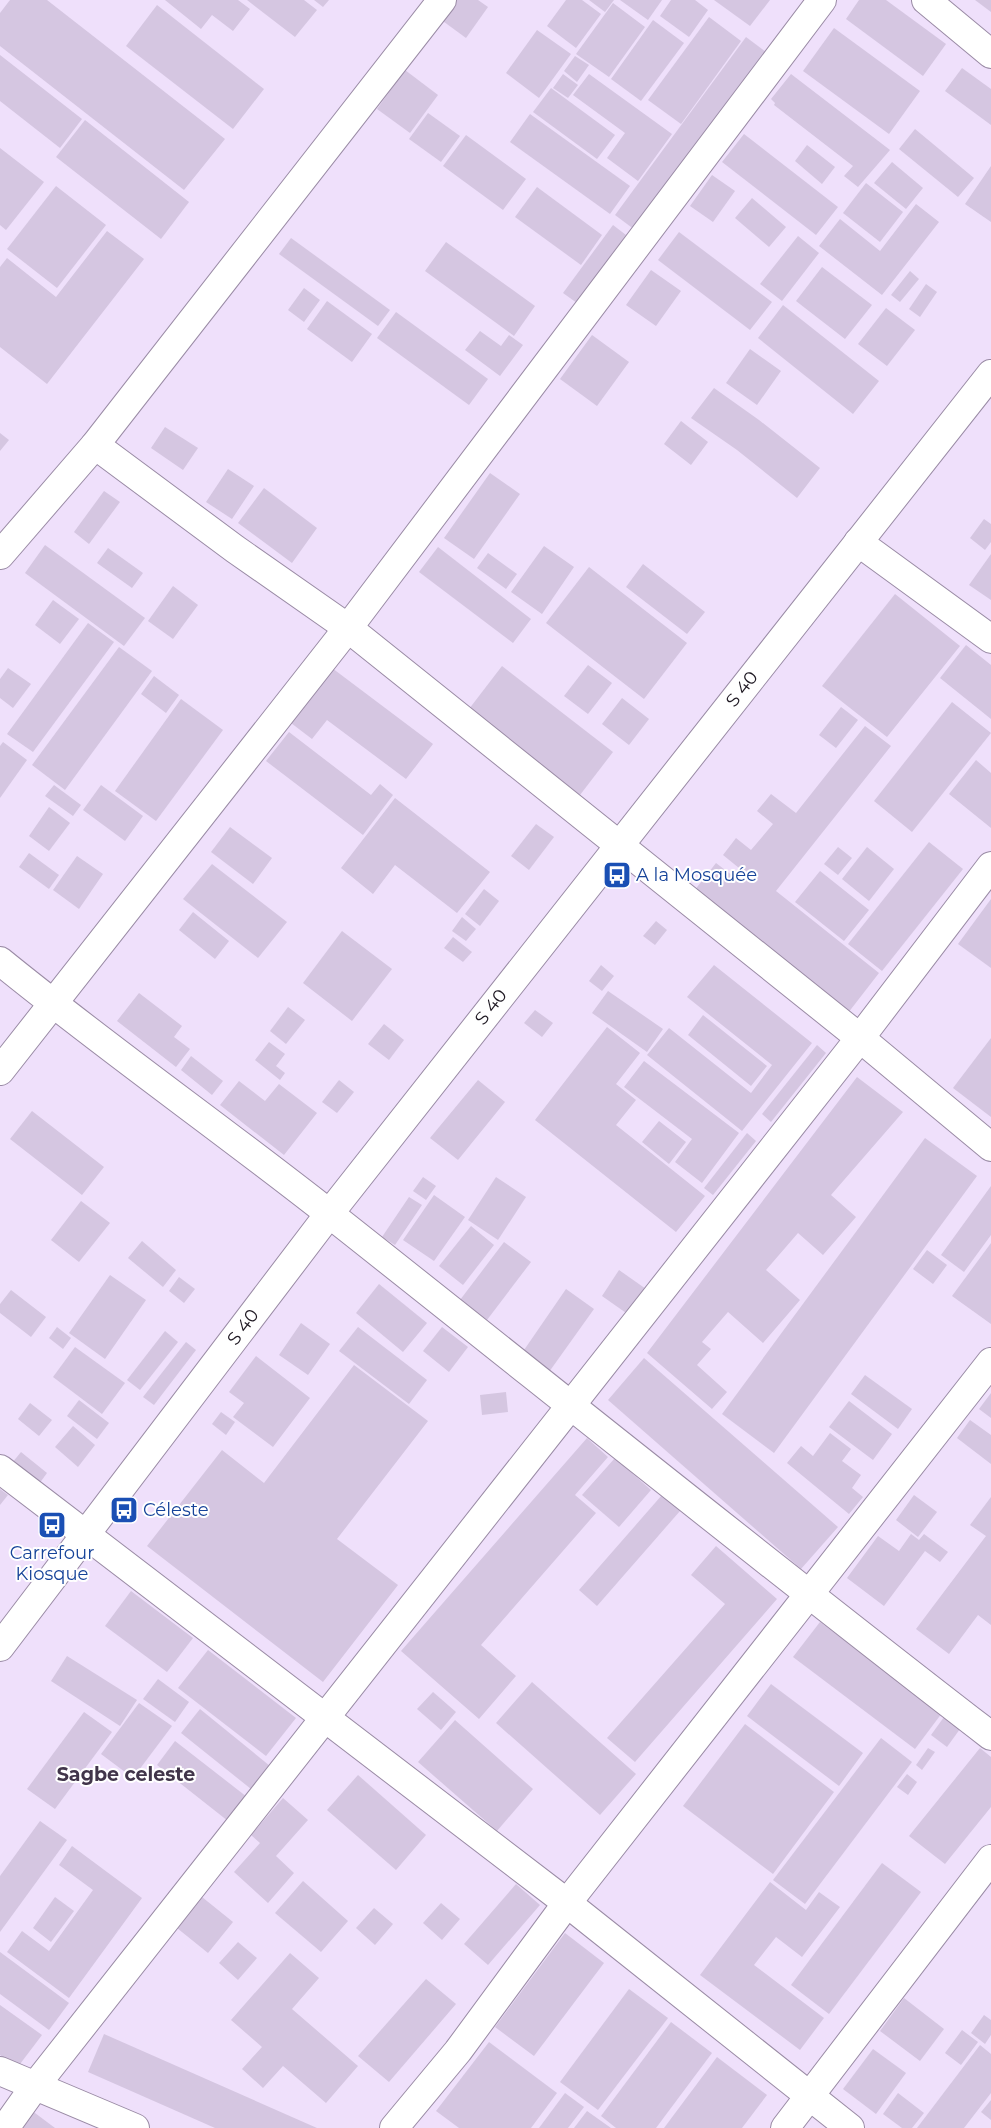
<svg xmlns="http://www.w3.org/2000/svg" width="991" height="2128" viewBox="0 0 991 2128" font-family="Montserrat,sans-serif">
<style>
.building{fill:#d5c6e1}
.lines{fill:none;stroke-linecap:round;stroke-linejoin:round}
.minor-casing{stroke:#9a8ba5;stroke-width:30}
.minor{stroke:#fff;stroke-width:28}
.labels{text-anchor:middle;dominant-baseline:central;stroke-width:4;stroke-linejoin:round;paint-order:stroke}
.street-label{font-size:18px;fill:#1e1822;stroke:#fff}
.transit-label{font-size:18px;fill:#164399;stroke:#fff;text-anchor:start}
.neighbourhood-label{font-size:19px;font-weight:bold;fill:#41354a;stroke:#fff}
</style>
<rect width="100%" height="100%" fill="#efe0fb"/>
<!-- building -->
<g class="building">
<polygon points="10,0 47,0 225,139 184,190 0,46 0,13"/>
<polygon points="165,0 238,0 250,9 233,31 212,15 201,29"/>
<polygon points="247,0 304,0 317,10 295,37"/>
<polygon points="314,0 329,0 323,7"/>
<polygon points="448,0 478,0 488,7 466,38 436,16"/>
<polygon points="566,0 582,0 601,14 576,48 547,26"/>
<polygon points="589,0 614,0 605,12"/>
<polygon points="620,0 662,0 648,20"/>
<polygon points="671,0 695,0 708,10 689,37 660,16"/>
<polygon points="714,0 770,0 750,26"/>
<polygon points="859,0 886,0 946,44 923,76 846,19"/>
<polygon points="975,0 991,0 991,12"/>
<polygon points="613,3 645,27 609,77 576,54"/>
<polygon points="157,5 264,89 233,129 126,46"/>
<polygon points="709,17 741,41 681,124 648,100"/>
<polygon points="653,20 684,43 641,101 611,79"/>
<polygon points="834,28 920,91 889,134 803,71"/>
<polygon points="537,30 571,54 539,98 506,73"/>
<polygon points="746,37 766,52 635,230 615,215"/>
<polygon points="0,55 82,119 60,148 0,101"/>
<polygon points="575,56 589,65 577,82 564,71"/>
<polygon points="962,68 991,89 991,125 945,91"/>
<polygon points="405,70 438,95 410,133 377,109"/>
<polygon points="563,74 578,85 568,98 553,88"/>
<polygon points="589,74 672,134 638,181 607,158 625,133 573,95"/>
<polygon points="791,74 890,150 858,187 844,176 853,166 774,105 775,103 771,99"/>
<polygon points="551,88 615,135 597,159 533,112"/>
<polygon points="428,113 460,136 441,162 409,139"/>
<polygon points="530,114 630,186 610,214 510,142"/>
<polygon points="85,120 189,202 161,239 56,157"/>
<polygon points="915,129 974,178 958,197 899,149"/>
<polygon points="744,134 838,207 816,235 722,162"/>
<polygon points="466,135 526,179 503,210 443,166"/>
<polygon points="807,145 835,167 822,184 795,161"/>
<polygon points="0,148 44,182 6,230 0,225"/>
<polygon points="892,162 923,188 906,209 874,183"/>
<polygon points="991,166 991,222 965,204"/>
<polygon points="712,175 735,191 713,222 690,206"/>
<polygon points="866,183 903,212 880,242 843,213"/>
<polygon points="56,186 106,225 57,288 7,249"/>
<polygon points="537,187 602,235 581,265 515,217"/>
<polygon points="752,198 786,227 769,247 735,218"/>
<polygon points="916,204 939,222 882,295 819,246 840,219 880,251"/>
<polygon points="613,225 626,235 577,303 563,293"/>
<polygon points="107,231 144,259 47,384 0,347 0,267 7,258 56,297"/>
<polygon points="679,232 772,302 750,330 658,260"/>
<polygon points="798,236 819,253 782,301 760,284"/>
<polygon points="291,238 390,310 378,326 279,254"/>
<polygon points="446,242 535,306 514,336 425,271"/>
<polygon points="822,267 872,305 845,339 796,301"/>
<polygon points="651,270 681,291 656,326 626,305"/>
<polygon points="910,271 919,279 900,302 891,295"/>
<polygon points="926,284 937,292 920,317 909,309"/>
<polygon points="304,288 320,300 304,322 288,310"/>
<polygon points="327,301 372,334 352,362 307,329"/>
<polygon points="783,305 879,381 853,414 758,338"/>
<polygon points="886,308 915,330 887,366 858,344"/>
<polygon points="396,312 488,379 469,405 377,338"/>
<polygon points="480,331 501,346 509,335 523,345 500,376 465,350"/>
<polygon points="592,335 629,362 597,406 560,379"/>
<polygon points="750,349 781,371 757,405 726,383"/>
<polygon points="714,388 759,420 820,468 797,498 737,450 691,418"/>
<polygon points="681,421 708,442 691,465 664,444"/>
<polygon points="165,427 198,448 183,470 151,448"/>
<polygon points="0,433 9,440 0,451"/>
<polygon points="228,469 254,486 232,519 206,502"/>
<polygon points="490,473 520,494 474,559 444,538"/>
<polygon points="264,488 317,528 292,563 238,523"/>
<polygon points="104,491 120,502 89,544 74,532"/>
<polygon points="984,519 991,524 991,542 985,550 970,538"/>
<polygon points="45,545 145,618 124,646 25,573"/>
<polygon points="544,546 574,567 542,614 511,592"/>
<polygon points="438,547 531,619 513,643 419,572"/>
<polygon points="108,548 143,573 132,588 97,563"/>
<polygon points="488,553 517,574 506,589 477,568"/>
<polygon points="991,554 991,600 969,585"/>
<polygon points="643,564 705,612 687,634 626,587"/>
<polygon points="589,567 687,643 644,699 546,623"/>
<polygon points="173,586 198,605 173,639 148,621"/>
<polygon points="895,594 960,646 887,737 822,686"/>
<polygon points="53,600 79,619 60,644 35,625"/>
<polygon points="88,623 114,642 33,752 7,734"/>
<polygon points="966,645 991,665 991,719 940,678"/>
<polygon points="119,647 152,671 65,790 32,765"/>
<polygon points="588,665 612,683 588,714 564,696"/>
<polygon points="502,666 613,752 580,795 469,709"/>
<polygon points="8,668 31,684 13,708 0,698 0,679"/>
<polygon points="332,668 433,744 406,779 327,720 312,739 291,723"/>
<polygon points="154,676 179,695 166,713 141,694"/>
<polygon points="622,698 649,719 629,745 602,724"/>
<polygon points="181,699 223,730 156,821 115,791"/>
<polygon points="952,702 991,733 912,832 874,801"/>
<polygon points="841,707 858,720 836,748 819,735"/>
<polygon points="865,726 891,746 776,891 879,973 848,1013 694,891 716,863 733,876 739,868 723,855 736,838 751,850 773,824 757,811 771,794 796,813"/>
<polygon points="289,732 371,795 380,784 393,795 363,835 266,761"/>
<polygon points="3,742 27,760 0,798 0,746"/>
<polygon points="976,760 991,773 991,828 949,794"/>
<polygon points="54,785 81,805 73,816 45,796"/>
<polygon points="101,785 143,816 125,841 83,810"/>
<polygon points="395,798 490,872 457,913 395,865 373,894 341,868"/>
<polygon points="49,807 70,823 49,851 29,836"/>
<polygon points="536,824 554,837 529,870 511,856"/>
<polygon points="230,827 272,858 253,884 211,852"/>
<polygon points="929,842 963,869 882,971 848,944"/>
<polygon points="838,847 852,858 838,875 824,864"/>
<polygon points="867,847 894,869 869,901 842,879"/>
<polygon points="29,853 59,875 49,889 19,867"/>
<polygon points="77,856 103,874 79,909 53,890"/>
<polygon points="212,864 287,922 258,958 183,899"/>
<polygon points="820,871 869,910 844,941 795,902"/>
<polygon points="484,889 499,901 480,926 465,914"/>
<polygon points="991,899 991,968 958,944"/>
<polygon points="193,912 229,941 215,959 179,930"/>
<polygon points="462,917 476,929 466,941 452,931"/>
<polygon points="656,921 667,930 655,945 643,936"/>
<polygon points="342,931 392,969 352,1021 303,983"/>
<polygon points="453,937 472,952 463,962 444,948"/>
<polygon points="601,965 614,976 602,991 589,981"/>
<polygon points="714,965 812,1043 742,1131 647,1055 669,1028 751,1093 772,1065 687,997"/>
<polygon points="608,991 663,1029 647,1052 592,1013"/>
<polygon points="139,993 182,1026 174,1037 190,1049 176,1067 117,1021"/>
<polygon points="288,1007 305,1020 286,1044 270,1031"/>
<polygon points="535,1010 553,1023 542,1037 524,1023"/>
<polygon points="703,1015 767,1066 751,1086 688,1035"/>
<polygon points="384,1024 404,1040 389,1060 368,1044"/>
<polygon points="607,1027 640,1053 616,1084 636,1100 616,1125 705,1196 676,1232 535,1120"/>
<polygon points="991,1038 991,1117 953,1088"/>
<polygon points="269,1042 285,1054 276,1066 285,1073 280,1080 255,1060"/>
<polygon points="817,1045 826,1053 771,1122 762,1114"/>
<polygon points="191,1056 223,1081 212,1095 181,1070"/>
<polygon points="644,1061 739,1133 702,1183 675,1162 692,1139 624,1087"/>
<polygon points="857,1077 903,1112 831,1195 856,1217 823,1255 798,1233 766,1270 800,1300 763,1343 728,1312 702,1342 711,1349 697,1365 727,1392 712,1409 647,1353"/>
<polygon points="339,1080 354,1092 337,1113 322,1102"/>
<polygon points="478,1080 505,1102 458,1160 430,1138"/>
<polygon points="239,1081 265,1101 279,1084 317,1113 284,1155 220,1105"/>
<polygon points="32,1111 104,1167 82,1195 10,1139"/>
<polygon points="659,1121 686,1142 669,1164 642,1142"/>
<polygon points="747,1133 756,1141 713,1195 704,1188"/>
<polygon points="925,1138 977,1176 774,1453 722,1414"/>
<polygon points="423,1177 436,1186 426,1200 413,1191"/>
<polygon points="496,1177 526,1197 498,1240 468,1220"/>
<polygon points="991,1186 991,1235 964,1272 941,1255"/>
<polygon points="434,1195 465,1217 434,1261 403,1240"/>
<polygon points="409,1197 422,1205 395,1245 382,1237"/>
<polygon points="81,1201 110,1223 79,1262 51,1240"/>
<polygon points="471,1226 494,1245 463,1285 439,1266"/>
<polygon points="142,1241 176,1270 163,1287 128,1258"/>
<polygon points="504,1242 531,1262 487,1320 460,1300"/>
<polygon points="991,1243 991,1324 952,1296"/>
<polygon points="927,1250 947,1265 933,1284 913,1269"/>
<polygon points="619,1270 646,1289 629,1315 602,1296"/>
<polygon points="110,1275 146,1300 105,1359 69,1333"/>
<polygon points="179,1277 195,1289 184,1303 169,1291"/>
<polygon points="379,1284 427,1323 403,1352 356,1313"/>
<polygon points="566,1289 594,1309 549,1372 522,1353"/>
<polygon points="11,1290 46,1317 31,1337 0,1313 0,1304"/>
<polygon points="301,1323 330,1344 308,1375 279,1355"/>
<polygon points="57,1327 71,1338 63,1349 49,1338"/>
<polygon points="358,1327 427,1380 409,1404 339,1351"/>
<polygon points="442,1327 468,1347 449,1372 423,1351"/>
<polygon points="165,1331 178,1342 140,1390 127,1380"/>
<polygon points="186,1342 196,1350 154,1405 143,1397"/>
<polygon points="75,1347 125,1383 102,1414 53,1377"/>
<polygon points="256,1356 310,1398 273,1447 233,1417 244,1403 229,1392"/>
<polygon points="644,1358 838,1527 801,1569 608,1400"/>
<polygon points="354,1365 428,1421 337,1539 398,1585 323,1682 147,1546 222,1450 264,1483"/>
<polygon points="865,1375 912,1409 898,1429 851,1394"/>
<polygon points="506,1392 508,1412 482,1415 480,1395"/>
<polygon points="991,1393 991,1418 979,1409"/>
<polygon points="79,1400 109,1423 97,1439 67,1416"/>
<polygon points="849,1401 892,1434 873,1460 829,1427"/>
<polygon points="30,1403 52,1420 39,1436 18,1419"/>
<polygon points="221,1412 235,1422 226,1435 212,1424"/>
<polygon points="970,1420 991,1435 991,1464 957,1438"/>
<polygon points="73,1426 95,1445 78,1467 55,1447"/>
<polygon points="830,1433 851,1449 842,1461 861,1475 852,1488 863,1497 849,1514 787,1463 801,1446 813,1456"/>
<polygon points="587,1438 608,1457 575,1495 596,1513 481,1645 516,1676 479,1719 401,1651"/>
<polygon points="21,1452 47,1473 39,1484 12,1463"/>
<polygon points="615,1458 651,1490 619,1527 582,1495"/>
<polygon points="0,1489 8,1495 0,1505"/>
<polygon points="662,1495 680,1511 597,1606 579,1590"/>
<polygon points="914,1495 937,1512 918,1537 896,1520"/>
<polygon points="991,1497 991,1625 978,1615 949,1654 916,1629 986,1536 970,1525"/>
<polygon points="911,1534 919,1540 924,1534 948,1552 940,1562 925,1551 884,1606 847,1578 878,1536 899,1551"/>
<polygon points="716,1546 777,1599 635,1762 607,1738 725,1604 691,1575"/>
<polygon points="131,1591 193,1638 167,1672 105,1626"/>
<polygon points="820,1622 942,1713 915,1749 793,1657"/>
<polygon points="208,1650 296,1718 266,1756 178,1688"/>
<polygon points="67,1656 137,1700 120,1726 51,1681"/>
<polygon points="158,1679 189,1702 175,1722 143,1699"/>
<polygon points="532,1682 636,1774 600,1815 496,1723"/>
<polygon points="771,1684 863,1753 839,1786 747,1716"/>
<polygon points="433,1692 456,1712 441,1730 417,1709"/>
<polygon points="139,1703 172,1726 133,1778 101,1754"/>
<polygon points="200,1709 270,1766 251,1789 181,1733"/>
<polygon points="84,1712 112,1732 55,1809 27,1789"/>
<polygon points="944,1717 960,1729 947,1747 931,1735"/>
<polygon points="455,1720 533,1789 497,1831 418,1762"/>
<polygon points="745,1724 834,1792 773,1874 683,1806"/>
<polygon points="881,1738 912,1762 805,1904 773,1880"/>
<polygon points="175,1741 247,1797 228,1821 157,1765"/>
<polygon points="928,1748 935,1752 922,1770 916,1765"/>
<polygon points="980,1748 991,1757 991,1807 945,1864 909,1836"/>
<polygon points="907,1774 917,1782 908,1795 897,1787"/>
<polygon points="358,1775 426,1835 396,1870 327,1810"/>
<polygon points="283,1798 308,1820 276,1856 294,1873 268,1903 234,1872 260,1843 251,1835"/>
<polygon points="40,1821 67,1840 0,1932 0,1876"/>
<polygon points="72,1846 142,1898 69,1998 7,1952 22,1931 49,1951 93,1890 59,1865"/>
<polygon points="882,1863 921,1892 829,2014 791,1985"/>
<polygon points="303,1881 348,1921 321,1952 275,1913"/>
<polygon points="770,1882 806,1910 819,1892 840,1907 802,1957 776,1937 754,1965 824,2018 800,2050 700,1975"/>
<polygon points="516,1884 540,1905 488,1965 464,1944"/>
<polygon points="55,1897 74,1911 51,1942 33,1928"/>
<polygon points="202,1897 233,1922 208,1953 177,1928"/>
<polygon points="441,1903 460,1919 442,1940 423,1923"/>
<polygon points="374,1908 393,1924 375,1945 356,1928"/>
<polygon points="565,1933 604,1963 534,2056 495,2027"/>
<polygon points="238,1942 257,1958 238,1980 219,1963"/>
<polygon points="0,1952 69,2003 49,2030 0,1994"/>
<polygon points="290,1953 319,1978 292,2009 358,2066 326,2103 283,2066 263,2088 242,2069 262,2047 231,2020"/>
<polygon points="426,1979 456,2004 389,2082 358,2056"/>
<polygon points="629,1989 668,2018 598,2110 560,2082"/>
<polygon points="904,1998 944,2029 920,2061 880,2031"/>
<polygon points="0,2005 42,2035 17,2068 0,2055"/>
<polygon points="984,2015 991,2020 991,2035 985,2044 971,2033"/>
<polygon points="671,2022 712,2053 656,2128 616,2128 601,2116"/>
<polygon points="962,2030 978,2042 961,2065 945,2053"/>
<polygon points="104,2034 317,2128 215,2128 88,2072"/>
<polygon points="489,2042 557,2093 531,2128 459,2128 436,2111"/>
<polygon points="980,2045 991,2054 991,2093 964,2128 917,2128"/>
<polygon points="873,2049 906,2073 876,2114 843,2089"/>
<polygon points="717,2057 767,2095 742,2128 664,2128"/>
<polygon points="565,2093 584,2107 568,2128 539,2128"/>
<polygon points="898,2093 924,2113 912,2128 902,2128 883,2114"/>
<polygon points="991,2100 991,2120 981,2112"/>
<polygon points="31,2110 55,2128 18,2128"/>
<polygon points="587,2111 611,2128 574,2128"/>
</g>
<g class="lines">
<defs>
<g id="minor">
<polyline points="926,0 991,54"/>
<polyline points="95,445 235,549 348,628 860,1038 991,1147"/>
<polyline points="858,542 991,639"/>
<polyline points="0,555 95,445 442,0"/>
<path d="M 0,961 C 108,1049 222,1129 331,1215 C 551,1389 769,1565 991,1736"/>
<polyline points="0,1071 348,628 822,0"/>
<polyline points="0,1469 567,1903 850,2128"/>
<polyline points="0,1647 329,1214 991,374"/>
<polyline points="0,2071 135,2128"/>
<polyline points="5,2128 35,2086 860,1038 991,866"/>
<polyline points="394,2128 458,2051 567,1903 991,1362"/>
<polyline points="785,2128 991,1859"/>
</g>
</defs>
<!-- minor casing -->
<use href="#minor" class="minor-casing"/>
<!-- minor -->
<use href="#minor" class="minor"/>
</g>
<!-- icons -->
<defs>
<symbol id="bus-square" viewBox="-11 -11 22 22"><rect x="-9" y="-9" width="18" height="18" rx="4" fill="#1a4fb4" stroke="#fff"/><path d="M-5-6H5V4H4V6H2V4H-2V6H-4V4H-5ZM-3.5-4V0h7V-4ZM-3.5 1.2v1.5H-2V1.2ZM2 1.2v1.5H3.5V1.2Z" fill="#fff"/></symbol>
</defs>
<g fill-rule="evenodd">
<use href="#bus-square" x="601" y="859" width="32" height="32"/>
<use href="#bus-square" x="108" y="1494" width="32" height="32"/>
<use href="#bus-square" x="36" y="1509" width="32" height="32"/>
</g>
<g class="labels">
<!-- street labels -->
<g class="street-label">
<text transform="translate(742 689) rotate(-52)">S 40</text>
<text transform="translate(491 1007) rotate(-52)">S 40</text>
<text transform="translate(243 1327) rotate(-53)">S 40</text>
</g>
<!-- transit labels -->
<g class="transit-label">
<text x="636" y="875">A la Mosquée</text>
<text x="143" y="1510">Céleste</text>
<text x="52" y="1553" text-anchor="middle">Carrefour<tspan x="52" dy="21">Kiosque</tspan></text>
</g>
<!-- neighbourhood labels -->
<g class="neighbourhood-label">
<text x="126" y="1774">Sagbe celeste</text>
</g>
</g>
</svg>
